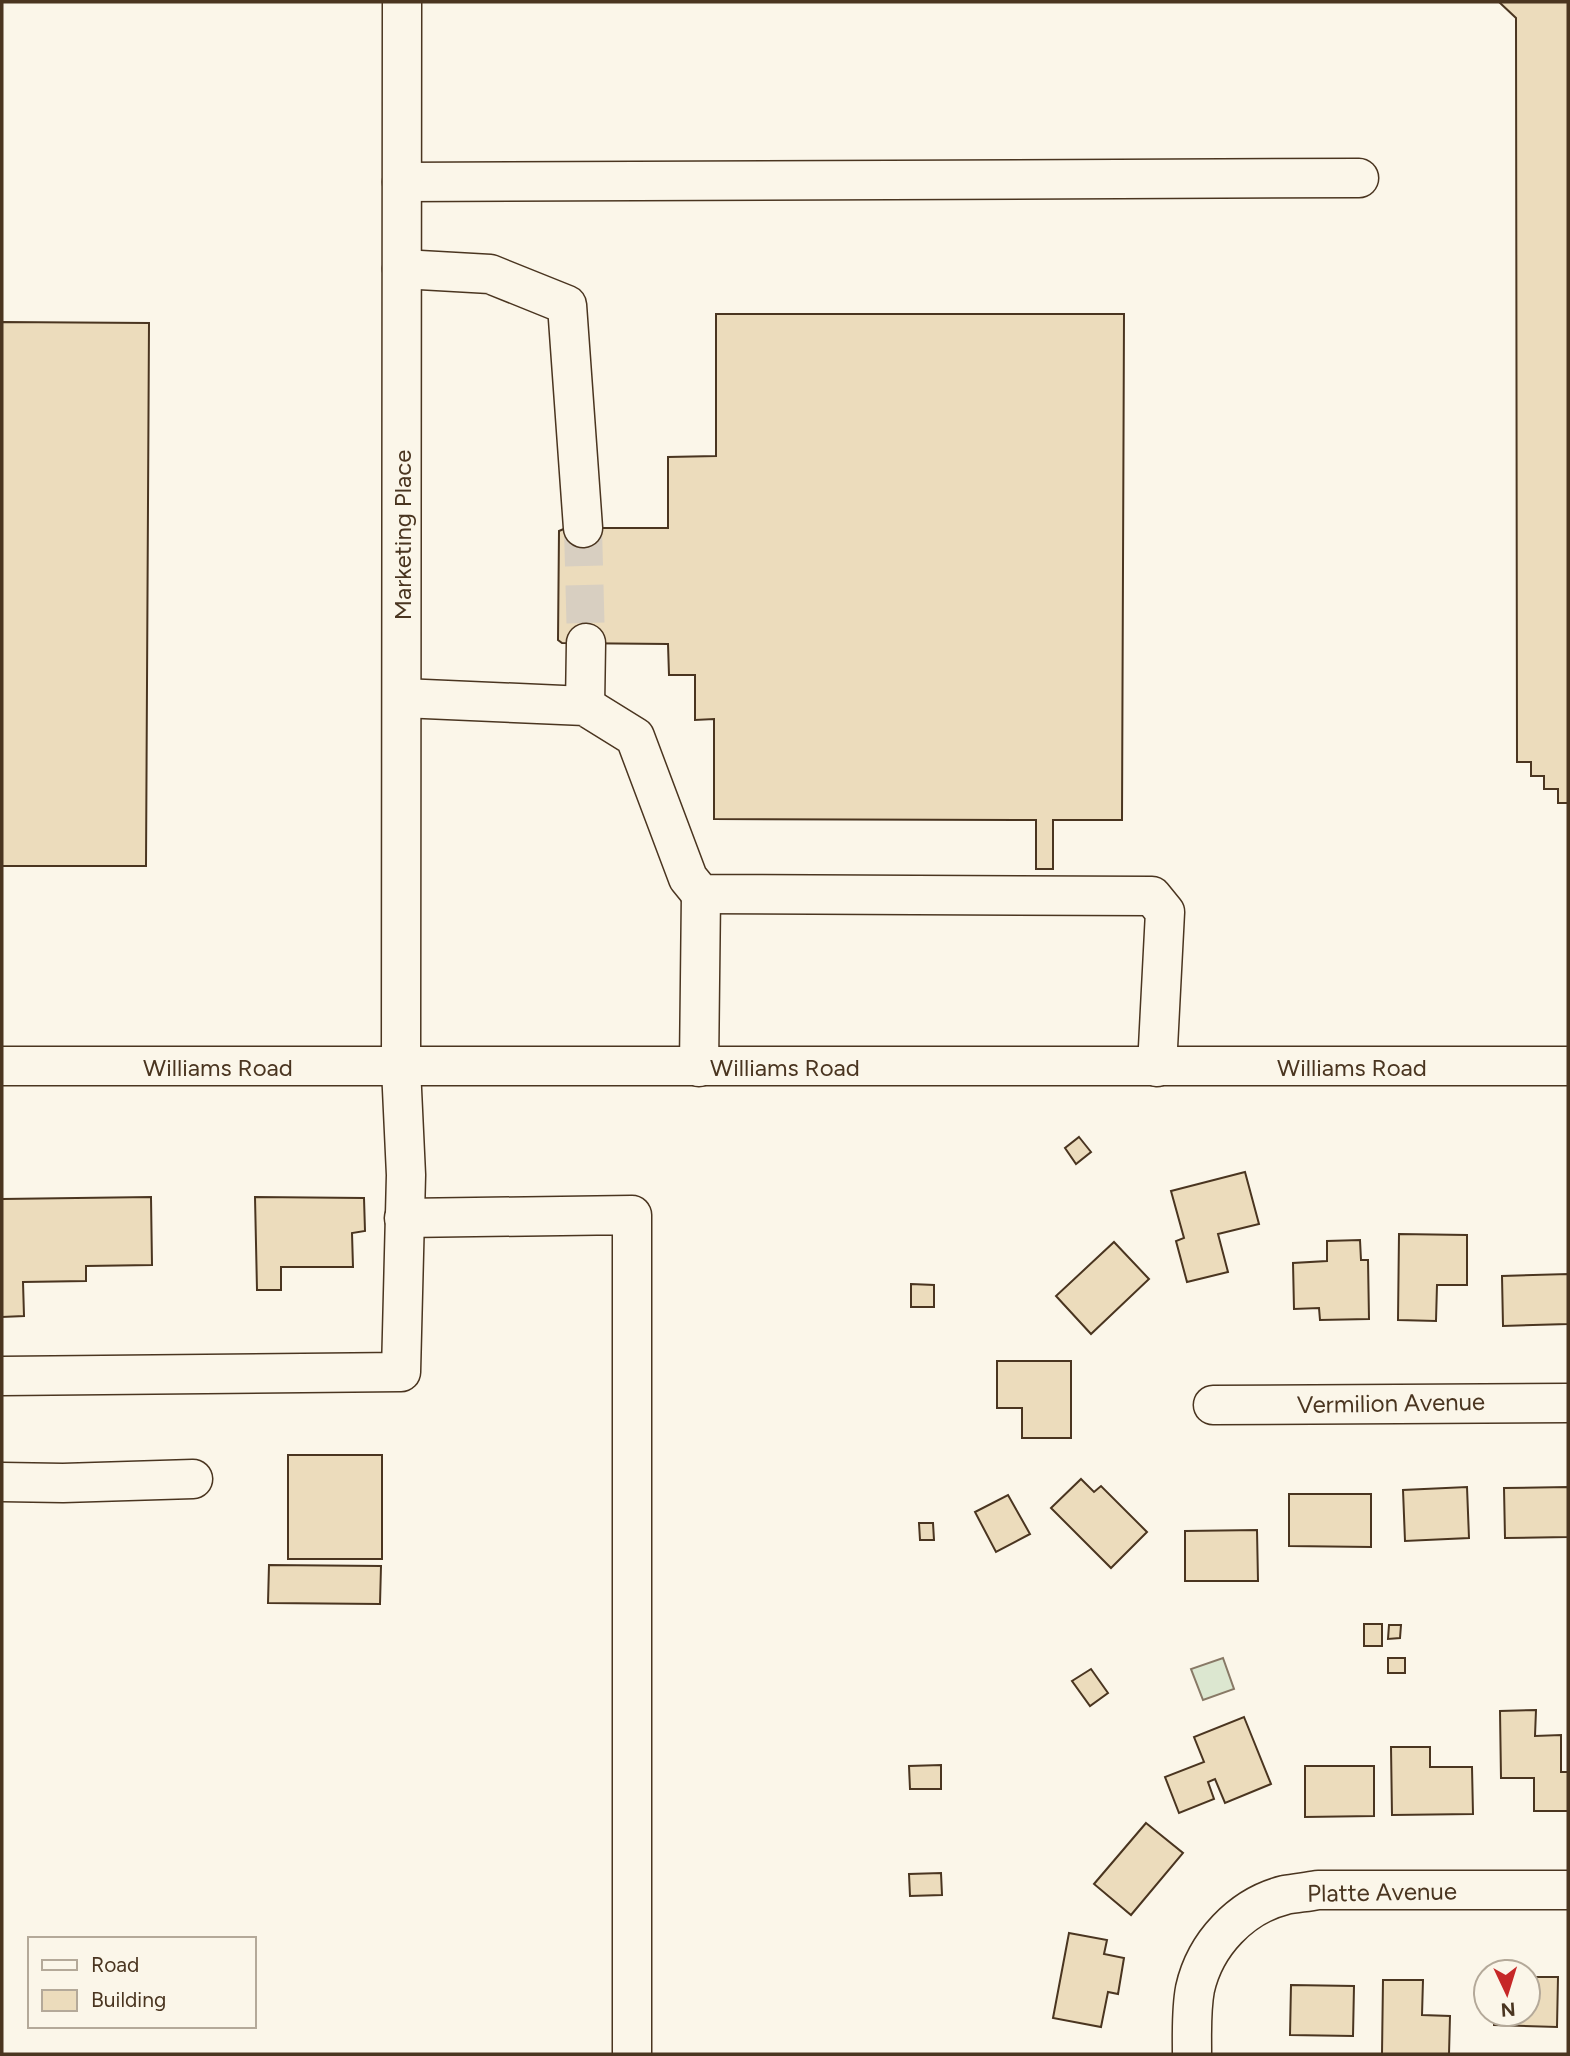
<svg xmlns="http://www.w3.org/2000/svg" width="1570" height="2056" viewBox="0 0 1570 2056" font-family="Figtree,sans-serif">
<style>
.green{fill:#dce7d0;stroke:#887966;stroke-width:2}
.building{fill:#ecdcbc;stroke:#4a3520;stroke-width:2}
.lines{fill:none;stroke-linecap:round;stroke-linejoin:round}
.minor-tunnel{stroke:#d8cfc1;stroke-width:38;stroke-dasharray:38 19;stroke-linecap:butt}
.minor-casing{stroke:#4a3520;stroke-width:41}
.major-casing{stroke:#4a3520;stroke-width:41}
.minor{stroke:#fbf6e9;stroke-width:38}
.major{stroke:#fbf6e9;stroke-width:38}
.labels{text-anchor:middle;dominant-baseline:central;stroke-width:5;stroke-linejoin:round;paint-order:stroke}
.street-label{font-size:24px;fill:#4a3520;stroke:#fbf6e9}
</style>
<rect width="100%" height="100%" fill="#fbf6e9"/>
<!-- green -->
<polygon class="green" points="1223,1658 1234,1689 1203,1700 1191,1669"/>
<!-- building -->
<g class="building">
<polygon points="1499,2 1568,2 1568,803 1558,803 1558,789 1544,789 1544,776 1531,776 1531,762 1517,762 1516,18"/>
<polygon points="716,314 1124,314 1122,820 1053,820 1053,869 1036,869 1036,820 714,819 714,719 695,720 695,675 669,675 668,644 562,643 558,640 559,531 566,528 668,528 668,457 716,456"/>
<polygon points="2,322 149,323 146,866 2,866"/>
<polygon points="1079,1137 1091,1152 1076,1164 1065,1148"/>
<polygon points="1245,1172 1259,1224 1218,1234 1228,1272 1187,1282 1176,1241 1184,1238 1171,1191"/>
<polygon points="151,1197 152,1265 86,1266 86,1281 23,1282 24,1316 2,1317 2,1199"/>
<polygon points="255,1197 364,1198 365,1231 352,1233 353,1267 281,1267 281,1290 257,1290"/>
<polygon points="1399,1234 1467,1235 1467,1285 1437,1285 1436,1321 1398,1320"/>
<polygon points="1360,1240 1361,1260 1368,1260 1369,1319 1320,1320 1319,1308 1294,1309 1293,1263 1327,1261 1327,1241"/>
<polygon points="1114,1242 1149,1279 1091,1334 1056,1296"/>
<polygon points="1568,1274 1568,1324 1503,1326 1502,1276"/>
<polygon points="911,1284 934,1285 934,1307 911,1307"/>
<polygon points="997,1361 1071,1361 1071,1438 1022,1438 1022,1408 997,1408"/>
<rect x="288" y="1455" width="94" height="104"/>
<polygon points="1081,1479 1094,1492 1101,1486 1147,1532 1111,1568 1051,1508"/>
<polygon points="1467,1487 1469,1538 1405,1541 1403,1490"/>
<polygon points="1568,1487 1568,1537 1505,1538 1504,1488"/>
<polygon points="1289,1494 1371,1494 1371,1547 1289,1546"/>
<polygon points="1008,1495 1030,1534 996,1552 975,1512"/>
<polygon points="919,1523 933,1523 934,1540 920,1540"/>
<polygon points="1257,1530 1258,1581 1185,1581 1185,1531"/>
<polygon points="269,1565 381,1566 380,1604 268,1603"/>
<rect x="1364" y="1624" width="18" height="22"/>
<polygon points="1389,1625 1401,1625 1400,1638 1388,1639"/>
<rect x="1388" y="1658" width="17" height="15"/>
<polygon points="1091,1669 1108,1693 1090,1706 1072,1681"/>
<polygon points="1536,1710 1535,1736 1561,1735 1561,1772 1568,1772 1568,1811 1534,1811 1534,1778 1501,1778 1500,1711"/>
<polygon points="1244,1717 1271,1784 1225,1803 1215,1779 1208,1782 1214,1799 1179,1813 1165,1777 1204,1762 1194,1737"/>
<polygon points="1391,1747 1430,1747 1430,1767 1472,1767 1473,1814 1392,1815"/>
<polygon points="941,1765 941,1789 910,1789 909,1766"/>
<polygon points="1305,1766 1374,1766 1374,1816 1305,1817"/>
<polygon points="1146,1823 1183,1853 1131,1915 1094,1884"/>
<polygon points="941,1873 942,1895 910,1896 909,1874"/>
<polygon points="1069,1933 1107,1940 1104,1954 1124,1958 1118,1994 1108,1992 1101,2027 1053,2018"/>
<polygon points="1528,1977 1558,1977 1557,2027 1494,2025 1494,2014 1528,2014"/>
<polygon points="1383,1980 1423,1980 1422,2015 1450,2016 1449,2054 1382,2054"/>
<polygon points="1291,1985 1354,1986 1353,2036 1290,2035"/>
</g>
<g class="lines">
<!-- minor-tunnel -->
<polyline class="minor-tunnel" points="583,528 586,643"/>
<defs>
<g id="minor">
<polyline points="402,182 1359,178"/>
<polyline points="402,269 490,274 567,305 583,528"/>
<polyline points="402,698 585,706 635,737 688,878 701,894 1152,896 1165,912 1157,1067"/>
<polyline points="585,706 586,643"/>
<polyline points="699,1067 701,894"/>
<polyline points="404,1218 632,1215 632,2054"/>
<polyline points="2,1376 401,1372 406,1175 401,1068 402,2"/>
<polyline points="1213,1405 1568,1403"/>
<polyline points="2,1482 63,1483 193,1479"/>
<path d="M 1192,2054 C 1192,2033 1191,2010 1195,1989 C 1205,1944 1241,1906 1285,1895 C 1296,1893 1307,1892 1318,1890 L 1568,1890"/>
</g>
<polyline id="major" points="2,1066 1568,1066"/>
</defs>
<!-- minor casing -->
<use href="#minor" class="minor-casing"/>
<!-- major casing -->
<use href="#major" class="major-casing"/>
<!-- minor -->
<use href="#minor" class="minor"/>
<!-- major -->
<use href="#major" class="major"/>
</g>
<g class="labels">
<!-- street labels -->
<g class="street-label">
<text transform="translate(402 535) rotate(-90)">Marketing Place</text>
<text x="218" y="1067">Williams Road</text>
<text x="785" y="1067">Williams Road</text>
<text x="1352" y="1067">Williams Road</text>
<text transform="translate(1391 1403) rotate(-1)">Vermilion Avenue</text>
<text transform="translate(1382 1892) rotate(-1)">Platte Avenue</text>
</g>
</g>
<!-- border -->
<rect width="1570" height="2056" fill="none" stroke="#4a3520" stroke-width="7"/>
<!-- legend -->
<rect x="28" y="1937" width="228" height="91" fill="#fbf6e9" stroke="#b4a999" stroke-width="2"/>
<rect x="42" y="1960" width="35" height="10" fill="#fbf6e9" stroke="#b4a999" stroke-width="2"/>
<text x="91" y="1972" font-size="21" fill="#4a3520">Road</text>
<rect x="42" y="1990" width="35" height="21" fill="#ecdcbc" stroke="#b4a999" stroke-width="2"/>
<text x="91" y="2007" font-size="21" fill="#4a3520">Building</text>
<!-- north arrow -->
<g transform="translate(1507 1993) rotate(176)"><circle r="33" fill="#fbf6e9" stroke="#b4a999" stroke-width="2"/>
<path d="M0-5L12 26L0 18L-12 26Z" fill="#c62828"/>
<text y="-10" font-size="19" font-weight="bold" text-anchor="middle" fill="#4a3520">N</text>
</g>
</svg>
